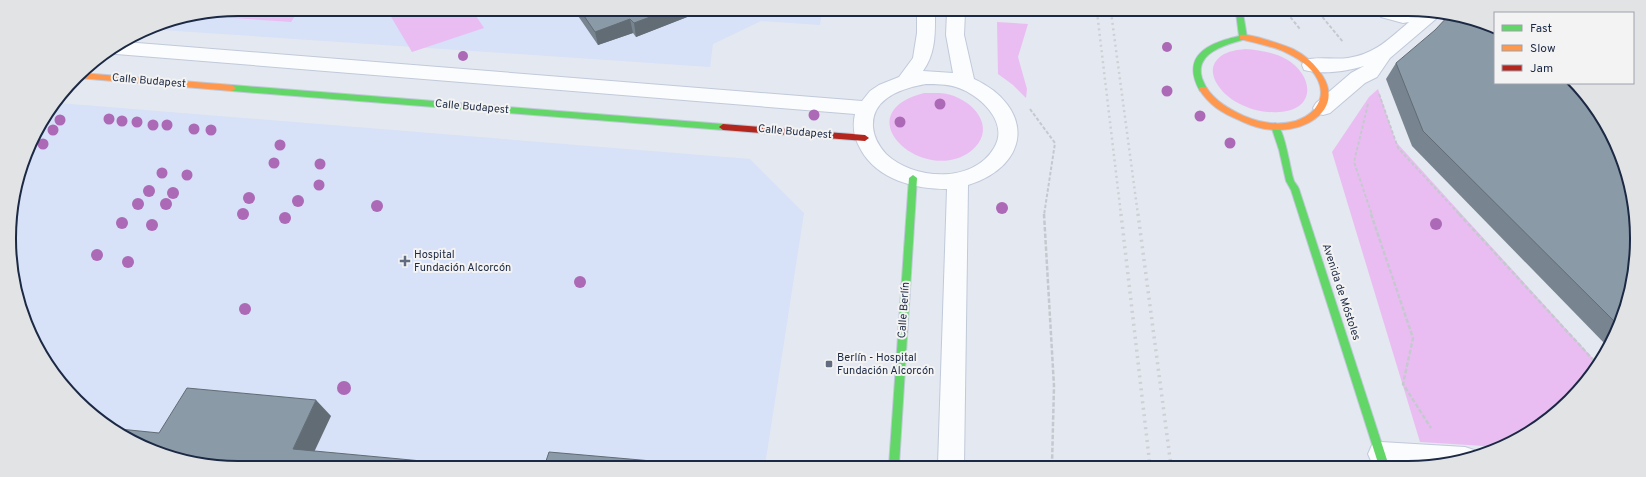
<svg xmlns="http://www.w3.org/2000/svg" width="1646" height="477" viewBox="0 0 1646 477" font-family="Overpass,sans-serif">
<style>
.built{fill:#d7e1f7}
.green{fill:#eabdf2}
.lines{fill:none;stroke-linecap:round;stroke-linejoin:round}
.street-casing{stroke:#c1c9da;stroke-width:2}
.fast-casing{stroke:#c1c9da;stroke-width:2}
.slow-casing{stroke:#c1c9da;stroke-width:2}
.jam-casing{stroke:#c1c9da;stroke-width:2}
.path-far1{stroke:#c5c9cf;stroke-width:2;stroke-dasharray:3.5 2;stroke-linecap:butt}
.path{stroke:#c5c9cf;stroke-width:2.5;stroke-dasharray:4.5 2;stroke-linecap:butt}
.street{fill:#fbfcfd;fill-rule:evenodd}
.fast{fill:#63d668;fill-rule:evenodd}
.slow{fill:#ff974d;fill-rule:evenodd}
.jam{fill:#b3261e;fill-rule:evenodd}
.rail-far1{stroke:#ced0d4;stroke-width:2.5;stroke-dasharray:2 3.5;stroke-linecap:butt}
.rail{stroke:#ced0d4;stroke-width:3.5;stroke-dasharray:2 4.5;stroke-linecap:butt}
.tree{fill:#ac69b6}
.wall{fill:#788490}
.shaded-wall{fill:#616c75}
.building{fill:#8b9aa7;stroke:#616c75}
.poi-dot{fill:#626c80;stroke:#f3f3f3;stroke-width:1.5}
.labels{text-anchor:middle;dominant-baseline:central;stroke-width:4;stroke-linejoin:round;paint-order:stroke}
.street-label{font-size:11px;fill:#1c2944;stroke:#f3f3f3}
.poi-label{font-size:11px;fill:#1c2944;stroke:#f3f3f3;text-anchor:start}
.rim{fill:none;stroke:#1c2944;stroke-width:2}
</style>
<rect width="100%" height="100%" fill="#e4e8f0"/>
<!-- built -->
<g class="built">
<polygon points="239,9 822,11 820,25 761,21 713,44 710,67 147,29 151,26"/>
<polygon points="58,103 750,159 804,213 765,465 194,464 111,429 56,378 17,298 10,223 33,137"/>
</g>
<!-- green -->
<g class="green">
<polygon points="239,9 300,9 291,22 203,16"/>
<polygon points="387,10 472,10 484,28 412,52"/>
<polygon points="997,22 1028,24 1018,57 1027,89 1026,98 1013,85 998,74"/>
<path d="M 1245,49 C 1259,50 1273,52 1286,59 C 1314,75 1317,110 1279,112 C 1265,113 1251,110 1238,103 C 1222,95 1201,71 1221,56 C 1228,51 1237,50 1245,49 Z"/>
<polygon points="1378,89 1396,142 1598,364 1559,411 1500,447 1420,442 1332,152 1369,97"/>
<path d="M 924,93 C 934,93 945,92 954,96 C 978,105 996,131 971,151 C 924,187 843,114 924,93 Z"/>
</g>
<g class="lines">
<defs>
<g id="street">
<path d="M 917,11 L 935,12 C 935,33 936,53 923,71 L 953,73 L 946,35 L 947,12 L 965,12 L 964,35 L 974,79 C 1034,107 1032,165 968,185 L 964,465 L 938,465 L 947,189 C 915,189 878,180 861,150 C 854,138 852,127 855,114 L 116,54 L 109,52 L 125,42 L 862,101 L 870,91 L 879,85 L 899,77 L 913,58 L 917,33 ZM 926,84 C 936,84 947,84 956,87 C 979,94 1010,122 994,148 C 973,184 913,180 886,154 C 879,146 874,138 873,127 C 871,98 903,88 926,84 Z"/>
<path d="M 1378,13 L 1440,14 L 1437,18 L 1390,58 L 1377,77 L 1365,83 L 1330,113 L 1323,115 L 1316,113 L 1313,108 L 1316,103 L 1351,73 L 1364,66 C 1347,71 1323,75 1304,70 L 1302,65 L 1304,60 C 1319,56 1333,60 1348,58 C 1375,54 1389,39 1409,22 L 1403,23 L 1381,17 Z"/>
<polygon points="1381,442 1465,447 1474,450 1477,456 1437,466 1380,466 1372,463 1368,454 1372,445"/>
</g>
<g id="fast">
<path d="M 1236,13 L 1243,13 L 1247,37 L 1246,39 C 1228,44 1194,52 1202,78 C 1203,81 1205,85 1207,89 L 1206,91 L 1200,91 C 1180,55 1209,43 1239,36 Z"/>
<polygon points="232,85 723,124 727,127 723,130 232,91 228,88"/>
<path d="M 1275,123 C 1285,127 1290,170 1294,181 C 1295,183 1298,186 1299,189 L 1389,466 L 1379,466 L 1291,190 L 1286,181 L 1279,150 L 1271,126 Z"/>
<polygon points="913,175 917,178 899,465 889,465 909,178"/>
</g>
<g id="slow">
<path d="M 1240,35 C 1250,33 1283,45 1293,49 C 1305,55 1315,64 1322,75 C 1344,109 1307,131 1277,130 C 1264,130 1251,126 1239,120 C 1222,113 1209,105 1199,89 L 1200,87 L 1206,87 C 1215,101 1229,109 1244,116 C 1310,144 1355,86 1287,53 C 1272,46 1256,43 1240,39 Z"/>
<polygon points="81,73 232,85 236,88 232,91 78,78"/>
</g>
<polygon id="jam" points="723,124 865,135 869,138 865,141 723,130 719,127"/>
</defs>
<!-- street casing -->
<use href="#street" class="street-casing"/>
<!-- fast casing -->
<use href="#fast" class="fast-casing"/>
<!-- slow casing -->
<use href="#slow" class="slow-casing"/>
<!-- jam casing -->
<use href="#jam" class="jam-casing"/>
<!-- path-far1 -->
<g class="path-far1">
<polyline points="1287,13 1300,29"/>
<polyline points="1319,13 1343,42"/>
<polyline points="1379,94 1398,148 1460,215"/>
<polyline points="1368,104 1354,162 1372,215"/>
<polyline points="1030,109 1055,143 1044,215"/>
</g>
<!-- path -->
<g class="path">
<polyline points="1044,214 1054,386 1052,465"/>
<polyline points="1371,214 1413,338 1403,384 1431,428"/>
<polyline points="1459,214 1597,364"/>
</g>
<!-- street -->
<use href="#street" class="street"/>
<!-- fast -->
<use href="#fast" class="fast"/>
<!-- slow -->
<use href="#slow" class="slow"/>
<!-- jam -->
<use href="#jam" class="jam"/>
<!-- rail-far1 -->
<g class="rail-far1">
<polyline points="1097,12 1121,215"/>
<polyline points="1111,12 1138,215"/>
</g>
<!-- rail -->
<g class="rail">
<polyline points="1121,214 1150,466"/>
<polyline points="1138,214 1171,466"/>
</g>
</g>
<!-- trees -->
<g class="tree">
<circle cx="1167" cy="47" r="5"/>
<circle cx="463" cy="56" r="5"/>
<circle cx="1167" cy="91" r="5.5"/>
<circle cx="940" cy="104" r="5.5"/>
<circle cx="814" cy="115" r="5.5"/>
<circle cx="1200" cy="116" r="5.5"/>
<circle cx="109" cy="119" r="5.5"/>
<circle cx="60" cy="120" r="5.5"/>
<circle cx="122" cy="121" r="5.5"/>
<circle cx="137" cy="122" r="5.5"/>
<circle cx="900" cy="122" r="5.5"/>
<circle cx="153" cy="125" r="5.5"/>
<circle cx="167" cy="125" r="5.5"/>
<circle cx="194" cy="129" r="5.5"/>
<circle cx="53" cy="130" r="5.5"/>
<circle cx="211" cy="130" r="5.5"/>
<circle cx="1230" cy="143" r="5.5"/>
<circle cx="43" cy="144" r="5.5"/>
<circle cx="280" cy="145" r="5.5"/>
<circle cx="274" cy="163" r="5.5"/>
<circle cx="320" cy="164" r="5.5"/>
<circle cx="162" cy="173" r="5.5"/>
<circle cx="187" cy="175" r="5.5"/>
<circle cx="319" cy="185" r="5.5"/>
<circle cx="149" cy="191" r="6"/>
<circle cx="173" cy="193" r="6"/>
<circle cx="249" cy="198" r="6"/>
<circle cx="298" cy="201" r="6"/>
<circle cx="138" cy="204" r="6"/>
<circle cx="166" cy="204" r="6"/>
<circle cx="377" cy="206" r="6"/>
<circle cx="1002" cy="208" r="6"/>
<circle cx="243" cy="214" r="6"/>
<circle cx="285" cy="218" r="6"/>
<circle cx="122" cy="223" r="6"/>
<circle cx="1436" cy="224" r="6"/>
<circle cx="152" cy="225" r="6"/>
<circle cx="97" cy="255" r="6"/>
<circle cx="128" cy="262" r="6"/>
<circle cx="580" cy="282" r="6"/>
<circle cx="245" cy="309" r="6"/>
<circle cx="344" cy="388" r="7"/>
</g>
<!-- wall -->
<g class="wall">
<polygon points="574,10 700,11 700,12 636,37 633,33 598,45"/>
<polygon points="1396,63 1633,283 1608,347 1412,146 1386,79"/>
</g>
<!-- shaded-wall -->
<g class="shaded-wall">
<polygon points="666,11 700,11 700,12 636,37 634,23"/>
<polygon points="630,19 633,33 598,45 595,32"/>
<polygon points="316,400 331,416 309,463 293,449"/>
</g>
<!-- building -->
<g class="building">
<polygon points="580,10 666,11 634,23 630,19 595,32"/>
<polygon points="1451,13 1495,31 1495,83 1570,83 1598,111 1633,194 1633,283 1617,324 1423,131 1396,63 1435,30"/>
<polygon points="187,388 316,400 293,449 454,464 194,464 111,429 110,428 159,433"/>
<polygon points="549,452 675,463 682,465 545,464"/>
</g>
<!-- markers -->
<g class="poi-dot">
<path d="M403 255h4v4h4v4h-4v4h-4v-4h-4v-4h4z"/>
<rect x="825" y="360" width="8" height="8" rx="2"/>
</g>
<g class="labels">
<!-- street labels -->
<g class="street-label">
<text transform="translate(149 81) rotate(5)">Calle Budapest</text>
<text transform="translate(472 107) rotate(5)">Calle Budapest</text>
<text transform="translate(795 132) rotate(5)">Calle Budapest</text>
<text transform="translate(1341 292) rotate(72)">Avenida de Móstoles</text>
<text transform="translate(904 310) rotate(-86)">Calle Berlín</text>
</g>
<!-- poi labels -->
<g class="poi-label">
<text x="414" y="255">Hospital<tspan x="414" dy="13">Fundación Alcorcón</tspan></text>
<text x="837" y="358">Berlín - Hospital<tspan x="837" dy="13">Fundación Alcorcón</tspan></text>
</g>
</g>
<!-- crop -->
<path d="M0 0H1646V477H0ZM238 16H1408A222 222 0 0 1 1630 238V239A222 222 0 0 1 1408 461H238A222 222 0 0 1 16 239V238A222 222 0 0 1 238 16Z" fill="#e2e3e5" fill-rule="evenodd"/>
<path class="rim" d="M238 16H1408A222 222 0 0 1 1630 238V239A222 222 0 0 1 1408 461H238A222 222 0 0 1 16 239V238A222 222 0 0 1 238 16Z"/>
<!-- legend -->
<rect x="1494" y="12" width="140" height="72" fill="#f3f3f3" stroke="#9da2ad"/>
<rect x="1502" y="25" width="20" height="6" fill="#63d668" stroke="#9da2ad"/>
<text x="1530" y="32" font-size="12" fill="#1c2944">Fast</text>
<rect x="1502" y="45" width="20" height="6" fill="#ff974d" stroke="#9da2ad"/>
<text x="1530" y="52" font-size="12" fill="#1c2944">Slow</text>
<rect x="1502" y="65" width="20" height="6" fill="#b3261e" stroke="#9da2ad"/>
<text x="1530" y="72" font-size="12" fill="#1c2944">Jam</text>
</svg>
